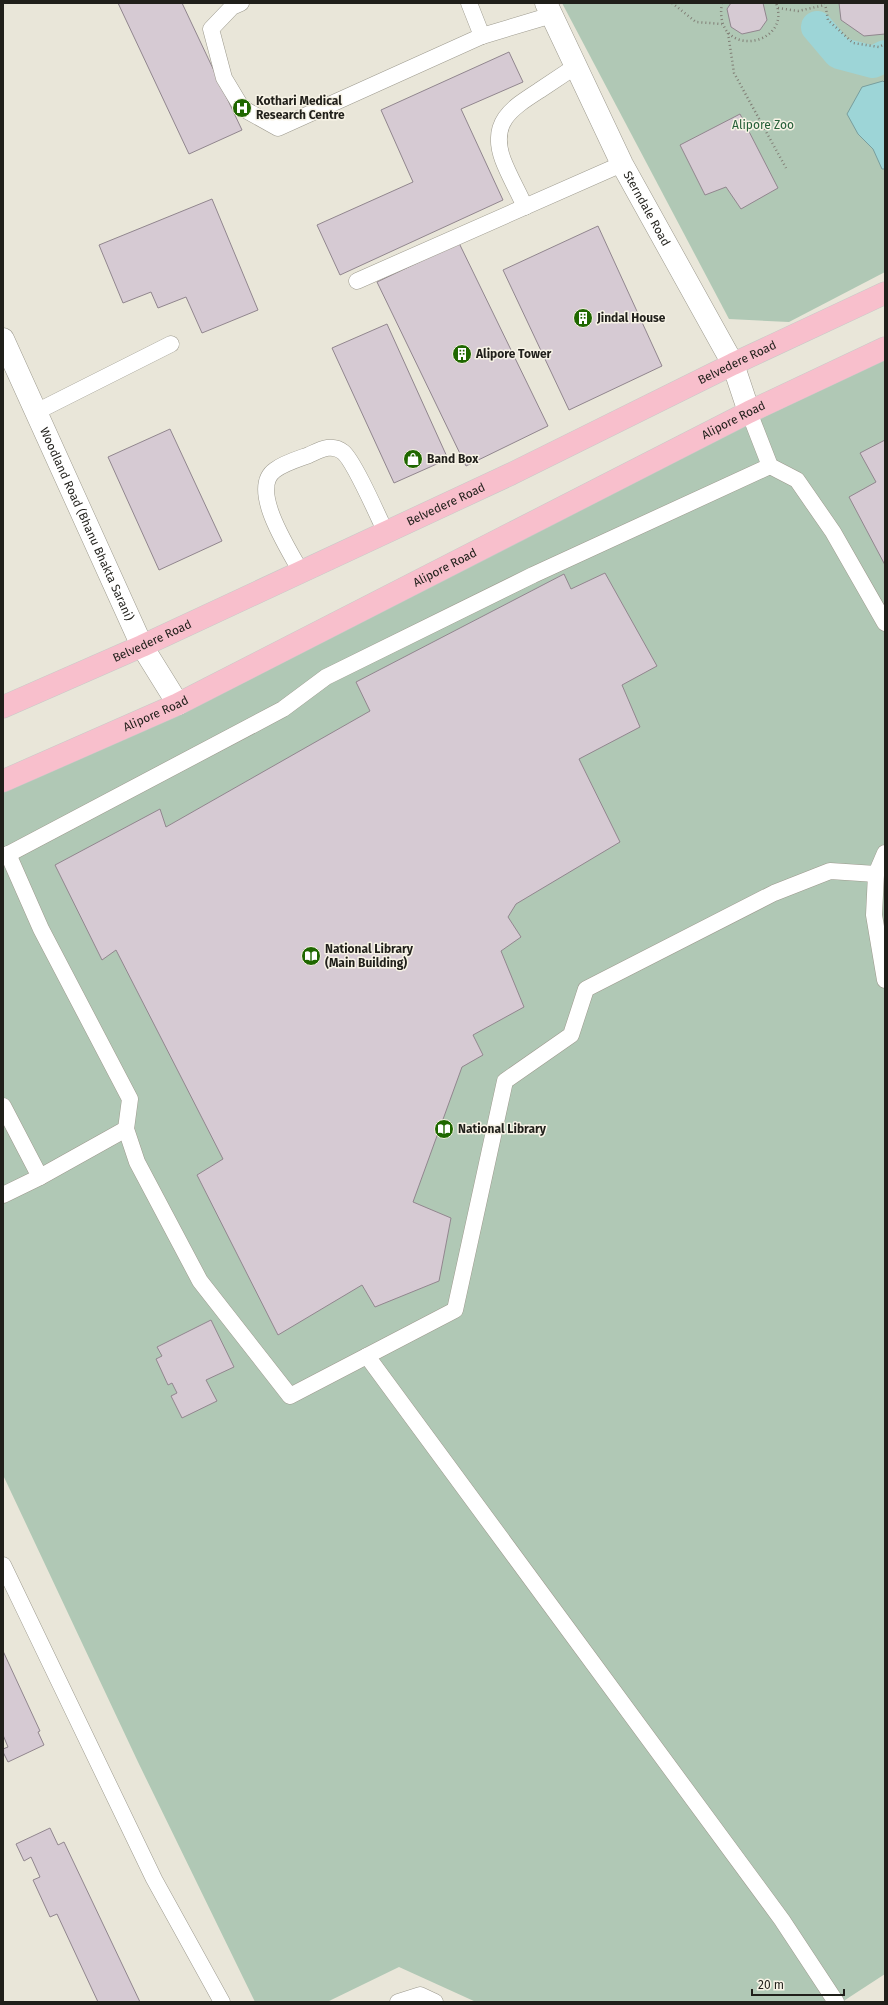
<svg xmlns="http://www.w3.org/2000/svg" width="888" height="2005" viewBox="0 0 888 2005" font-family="'Fira Sans',sans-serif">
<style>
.green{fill:#b0c8b5}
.water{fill:#9dd5d7;stroke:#789e9e}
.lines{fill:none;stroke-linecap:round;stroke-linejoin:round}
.canal{stroke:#9dd5d7;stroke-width:32}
.building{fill:#d6cad3;stroke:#91868e}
.service-casing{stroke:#9d9a8e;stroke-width:17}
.minor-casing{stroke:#9d9a8e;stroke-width:23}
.trunk-casing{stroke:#c9c9c8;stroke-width:23}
.path{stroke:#807e75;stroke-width:2.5;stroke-dasharray:1 3;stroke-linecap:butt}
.service{stroke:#fff;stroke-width:16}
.minor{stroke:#fff;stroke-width:22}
.trunk{stroke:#f8bfcc;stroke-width:22}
.labels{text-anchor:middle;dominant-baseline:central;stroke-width:3;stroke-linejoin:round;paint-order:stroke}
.poi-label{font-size:12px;font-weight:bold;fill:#201f1a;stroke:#f7f3e6;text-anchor:start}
.park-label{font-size:12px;fill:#255f38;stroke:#f7f3e6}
.street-label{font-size:12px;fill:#201f1a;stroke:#f7f3e6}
</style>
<rect width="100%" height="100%" fill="#e9e6d9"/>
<!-- green -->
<g class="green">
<polygon points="562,3 885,3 885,272 789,322 729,319"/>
<polygon points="885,359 885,1974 842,2002 476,2002 399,1967 327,2002 255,2002 138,1762 3,1475 3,782"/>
</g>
<!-- water -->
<polygon class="water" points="883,81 885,83 885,169 882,169 873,149 858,134 847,114 862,87"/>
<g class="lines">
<!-- canal -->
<polyline class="canal" points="817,27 839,53 873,62 885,56"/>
</g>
<!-- building -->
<g class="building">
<polygon points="118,3 182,3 242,130 189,154"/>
<polygon points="731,3 763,3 767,20 760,30 742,34 731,27 727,9"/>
<polygon points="839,3 885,3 885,34 864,36 841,20"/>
<polygon points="509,52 523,82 461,109 503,200 340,275 317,225 413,182 381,110"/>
<polygon points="740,114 778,188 741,209 726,187 705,195 680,145"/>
<polygon points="212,199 258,310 202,333 186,297 158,308 151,292 123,303 99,245"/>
<polygon points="598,226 662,366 569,410 503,270"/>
<polygon points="459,243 548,426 466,466 377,282"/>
<polygon points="387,324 448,459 394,483 332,348"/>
<polygon points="170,429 222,541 159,570 108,457"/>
<polygon points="885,440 885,565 849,497 876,482 860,453"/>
<polygon points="605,573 657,666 622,685 640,727 579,759 620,842 516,904 508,917 521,937 501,951 524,1007 473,1035 483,1055 462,1067 413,1202 451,1218 439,1281 375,1307 362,1285 278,1335 197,1175 223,1159 116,950 102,960 55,865 160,809 166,827 370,711 356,682 564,574 571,589"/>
<polygon points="211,1320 234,1367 206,1380 217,1401 182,1418 171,1396 177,1393 172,1383 168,1385 156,1359 162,1356 157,1347"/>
<polygon points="3,1651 40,1731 38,1732 44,1745 8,1762 3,1752 3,1749 8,1747 3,1735"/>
<polygon points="50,1828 58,1845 64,1842 140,2002 98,2002 57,1914 50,1917 33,1880 40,1877 31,1857 24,1861 16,1844"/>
</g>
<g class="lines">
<defs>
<g id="service">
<polyline points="241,3 232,7 211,29 224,78 242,108 278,128 482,36 552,15"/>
<polyline points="469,3 482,36"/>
<path d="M 525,207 C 518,191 509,176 503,160 C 489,122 512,108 540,90 C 552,82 564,74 576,66"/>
<polyline points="357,281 622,164"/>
<polyline points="36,412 171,344"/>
<polyline points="749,412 770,466 797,480 833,532 885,623"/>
<path d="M 301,572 C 290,551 248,489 275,470 C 284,463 298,459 309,455 C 320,450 332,443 343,452 C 354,461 378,516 386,533"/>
<polyline points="885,853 876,874 874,915 885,980"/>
<polyline points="8,854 41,929 130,1099 126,1129 137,1162 200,1281 290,1396 455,1310 505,1081 571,1035 586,989 774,893 830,871 876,874"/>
<polyline points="3,857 283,709 326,677 533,575 770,466"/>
<polyline points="3,1106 40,1177 126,1129"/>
<polyline points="3,1195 40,1177"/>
<polyline points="367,1356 782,1920 836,2002"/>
<polyline points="3,1565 154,1879 222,2002"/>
<polyline points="398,2002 420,1995 435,2002"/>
</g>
<g id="minor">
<path id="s1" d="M 546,3 L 622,164 L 733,364 L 749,412"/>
<path id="s2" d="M 3,339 L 142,646 L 178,704"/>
</g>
<g id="trunk">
<path id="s3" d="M 3,707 L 142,646 L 511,474 L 733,364 L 885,293"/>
<path id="s4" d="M 3,781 L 178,704 L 749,412 L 885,348"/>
</g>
</defs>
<!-- service casing -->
<use href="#service" class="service-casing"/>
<!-- minor casing -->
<use href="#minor" class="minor-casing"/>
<!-- trunk casing -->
<use href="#trunk" class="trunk-casing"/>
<!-- path -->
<g class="path">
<polyline points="672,3 696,22 722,24"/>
<path d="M 722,3 C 712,60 793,47 776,3"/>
<polyline points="825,3 828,20 853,43 879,47 885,44"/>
<polyline points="778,8 798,11 825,5"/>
<polyline points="728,33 734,73 786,168"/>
</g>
<!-- service -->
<use href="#service" class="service"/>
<!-- minor -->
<use href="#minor" class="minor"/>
<!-- trunk -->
<use href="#trunk" class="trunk"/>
</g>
<!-- icons -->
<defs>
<symbol id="hospital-disc" viewBox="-11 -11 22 22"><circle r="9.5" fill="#1f6700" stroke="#f7f3e6"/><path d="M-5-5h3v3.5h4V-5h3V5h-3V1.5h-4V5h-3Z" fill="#fff"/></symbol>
<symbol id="building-disc" viewBox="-11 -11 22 22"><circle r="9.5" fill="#1f6700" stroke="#f7f3e6"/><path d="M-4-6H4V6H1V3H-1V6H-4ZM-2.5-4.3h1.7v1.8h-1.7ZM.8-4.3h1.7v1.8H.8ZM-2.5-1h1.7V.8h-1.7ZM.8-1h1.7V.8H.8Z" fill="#fff"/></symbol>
<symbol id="shop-disc" viewBox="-11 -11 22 22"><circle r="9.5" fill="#1f6700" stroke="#f7f3e6"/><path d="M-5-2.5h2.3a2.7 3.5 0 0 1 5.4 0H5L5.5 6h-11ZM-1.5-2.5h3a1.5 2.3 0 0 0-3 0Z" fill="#fff"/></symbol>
<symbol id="library-disc" viewBox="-11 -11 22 22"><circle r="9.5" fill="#1f6700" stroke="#f7f3e6"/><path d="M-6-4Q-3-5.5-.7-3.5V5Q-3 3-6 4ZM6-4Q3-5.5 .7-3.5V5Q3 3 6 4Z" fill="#fff"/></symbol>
</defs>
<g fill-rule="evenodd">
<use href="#hospital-disc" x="231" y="97" width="22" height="22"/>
<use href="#building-disc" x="572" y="307" width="22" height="22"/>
<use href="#building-disc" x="451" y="343" width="22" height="22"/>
<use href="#shop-disc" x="402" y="448" width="22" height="22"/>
<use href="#library-disc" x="300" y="945" width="22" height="22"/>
<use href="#library-disc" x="433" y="1118" width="22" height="22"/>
</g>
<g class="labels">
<!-- poi labels -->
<g class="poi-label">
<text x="256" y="101">Kothari Medical<tspan x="256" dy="14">Research Centre</tspan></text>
<text x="597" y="318">Jindal House</text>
<text x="476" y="354">Alipore Tower</text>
<text x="427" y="459">Band Box</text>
<text x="325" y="949">National Library<tspan x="325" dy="14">(Main Building)</tspan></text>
<text x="458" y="1129">National Library</text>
</g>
<!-- park labels -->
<g class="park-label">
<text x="763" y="125">Alipore Zoo</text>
</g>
<!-- street labels -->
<g class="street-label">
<text stroke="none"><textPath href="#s1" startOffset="229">Sterndale Road</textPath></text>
<text stroke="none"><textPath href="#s3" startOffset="811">Belvedere Road</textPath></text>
<text stroke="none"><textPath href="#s4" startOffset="815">Alipore Road</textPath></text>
<text stroke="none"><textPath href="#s3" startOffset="487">Belvedere Road</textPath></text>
<text stroke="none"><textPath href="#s2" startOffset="203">Woodland Road (Bhanu Bhakta Sarani)</textPath></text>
<text stroke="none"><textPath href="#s4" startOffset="491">Alipore Road</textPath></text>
<text stroke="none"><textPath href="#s3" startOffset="163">Belvedere Road</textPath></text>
<text stroke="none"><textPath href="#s4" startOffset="167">Alipore Road</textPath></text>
</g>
</g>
<!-- border -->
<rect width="888" height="2005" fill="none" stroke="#201f1a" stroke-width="8"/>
<!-- scale -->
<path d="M752 1989v6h92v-6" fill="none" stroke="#201f1a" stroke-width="2"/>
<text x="758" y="1989" font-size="12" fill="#201f1a" stroke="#f7f3e6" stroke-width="3" paint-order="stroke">20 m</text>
</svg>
